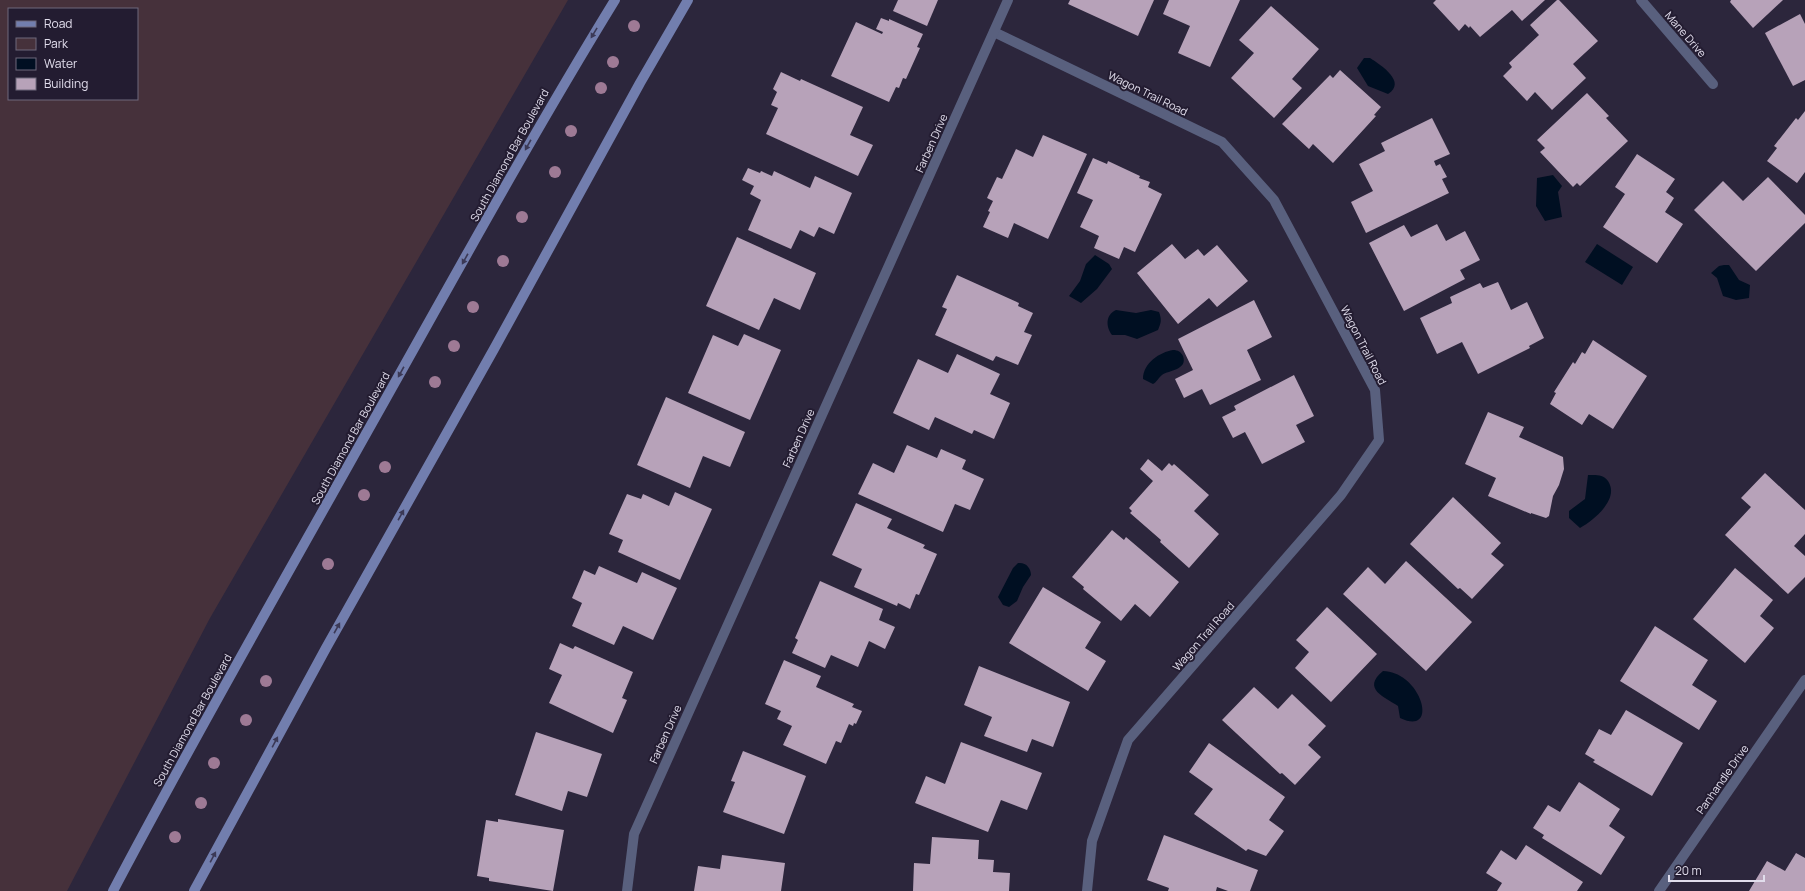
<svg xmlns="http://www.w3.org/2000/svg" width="1805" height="891" viewBox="0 0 1805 891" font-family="Manrope,sans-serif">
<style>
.green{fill:#46313b;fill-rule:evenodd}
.water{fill:#000f22}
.building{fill:#b7a2b9}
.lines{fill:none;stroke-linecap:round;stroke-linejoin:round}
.street{stroke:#59607e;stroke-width:10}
.secondary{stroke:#727eae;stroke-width:10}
.tree{fill:#9e7a95}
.oneway{fill:#3b3956}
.labels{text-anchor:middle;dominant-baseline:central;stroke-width:4;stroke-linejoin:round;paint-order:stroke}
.street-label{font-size:11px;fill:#e1ddec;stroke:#231c31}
</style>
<rect width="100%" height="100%" fill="#2c263c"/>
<!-- green -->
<path class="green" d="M 0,0 L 568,0 L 210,618 L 67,891 L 0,891 ZM 9,9 L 137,9 L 137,99 L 9,99 Z"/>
<!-- water -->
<g class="water">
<path d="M 1364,58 L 1370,58 C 1381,65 1407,82 1388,94 L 1368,86 L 1357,68 Z"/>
<polygon points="1553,175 1562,186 1558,192 1562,217 1545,221 1536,206 1537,178"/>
<polygon points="1597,244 1633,267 1622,285 1585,262"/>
<polygon points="1095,255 1109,264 1112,269 1097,289 1081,303 1069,296 1080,281 1086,264"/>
<polygon points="1724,265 1729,265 1739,280 1750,285 1749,298 1736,300 1723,296 1717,278 1711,273 1719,266"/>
<path d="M 1116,310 L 1136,313 L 1151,310 L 1159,312 C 1162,320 1161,323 1158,330 L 1137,339 L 1125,335 L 1112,335 C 1106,327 1105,315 1116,310 Z"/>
<path d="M 1173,350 C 1178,350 1181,352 1183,356 C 1188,370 1169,370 1162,375 C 1158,378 1157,382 1153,384 L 1143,379 C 1143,363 1160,352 1173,350 Z"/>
<path d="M 1588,475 C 1596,475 1603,474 1608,481 C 1620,499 1594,520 1580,528 L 1569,518 L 1569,511 L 1585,499 Z"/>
<path d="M 1018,563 C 1026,562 1031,568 1031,575 L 1023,587 L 1017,601 L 1009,607 L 1003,605 L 998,597 L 1013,568 Z"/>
<path d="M 1383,671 C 1422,672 1440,737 1400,718 L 1398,706 C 1385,697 1361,689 1383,671 Z"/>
</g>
<!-- building -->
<g class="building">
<polygon points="898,0 938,0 927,26 893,11"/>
<polygon points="1070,0 1154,0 1138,36 1068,4"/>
<polygon points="1169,0 1240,0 1210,67 1178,53 1190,26 1163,14"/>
<polygon points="1436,0 1545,0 1522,21 1512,10 1480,37 1470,26 1469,28 1465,24 1459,31 1433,3"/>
<polygon points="1557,0 1559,0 1598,41 1573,64 1586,78 1552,110 1535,92 1527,101 1503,76 1512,67 1509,63 1539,35 1530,25"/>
<polygon points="1731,0 1783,0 1753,28 1730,2"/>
<polygon points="1271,6 1319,49 1292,79 1302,88 1274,118 1231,78 1254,53 1239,40"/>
<polygon points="1800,14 1805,24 1805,80 1793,86 1765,33"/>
<polygon points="881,18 889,21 889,19 923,34 917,47 920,48 906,79 903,78 899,88 896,87 889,102 831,76 856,22 882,34 883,32 876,29"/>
<polygon points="1340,70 1381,107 1374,115 1376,116 1333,163 1313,144 1309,149 1282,124 1330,75 1333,78"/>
<polygon points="781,72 800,81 801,79 863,107 850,135 873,145 858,176 766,134 778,108 771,105 777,92 773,89"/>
<polygon points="1587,93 1609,116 1606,118 1628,141 1580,186 1577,183 1573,187 1540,152 1545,148 1537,140"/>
<polygon points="1805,111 1805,172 1797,183 1767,161 1777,148 1774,146 1796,118 1798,120"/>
<polygon points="1432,118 1450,154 1434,161 1436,166 1440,164 1447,177 1442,179 1449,193 1366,233 1351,202 1373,191 1359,164 1385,151 1381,143"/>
<polygon points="1043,135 1087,154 1048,239 1014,223 1008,238 983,227 990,212 988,211 993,201 987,198 997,177 1002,179 1016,149 1033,157"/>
<polygon points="1637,154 1675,179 1666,192 1674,198 1665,212 1683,224 1657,263 1603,227 1625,194 1615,187"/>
<polygon points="1093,158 1107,164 1108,161 1140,176 1139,178 1150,182 1148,187 1162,194 1135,252 1124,247 1119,259 1094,248 1099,236 1080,227 1093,200 1077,193"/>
<polygon points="748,168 760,173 761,171 772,176 774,171 810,188 815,176 852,193 834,234 819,227 814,237 800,230 791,249 748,230 761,200 750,194 754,186 742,180"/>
<polygon points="1768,177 1805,215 1805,223 1756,271 1694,210 1723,181 1743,201"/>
<polygon points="1437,224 1446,241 1465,231 1480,260 1460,270 1465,279 1404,311 1369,243 1404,225 1411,237"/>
<polygon points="737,237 816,273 800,310 774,298 759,330 706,306"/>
<polygon points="1172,244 1185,259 1198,249 1204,256 1217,245 1248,281 1217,307 1209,298 1178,324 1137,273"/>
<polygon points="957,275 1019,303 1018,306 1033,313 1024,332 1032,335 1018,365 996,356 993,361 935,335 947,309 942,307"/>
<polygon points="1498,282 1511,310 1527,302 1544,338 1529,346 1530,348 1478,374 1462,342 1437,354 1420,318 1452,303 1450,297 1480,283 1483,288"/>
<polygon points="1254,300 1272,337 1247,350 1261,380 1210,405 1202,389 1184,398 1175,379 1193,370 1178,339"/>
<polygon points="744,334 781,350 750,420 688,393 713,335 738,346"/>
<polygon points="1593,340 1647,376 1613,429 1589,414 1582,425 1550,404 1556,393 1554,392 1573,362 1575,364 1582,352 1585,354"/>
<polygon points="957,354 1000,374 990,394 1010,403 994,439 974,430 972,434 935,417 929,430 893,413 918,359 948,373"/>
<polygon points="1294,375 1314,416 1296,425 1305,442 1262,464 1245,432 1233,438 1222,417 1236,410 1234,406"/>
<polygon points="666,397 745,432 730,467 703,456 690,488 637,465"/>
<polygon points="1488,412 1524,427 1519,437 1563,457 1564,469 1559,485 1553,496 1549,516 1546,518 1531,513 1531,514 1488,496 1496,478 1465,464"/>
<polygon points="907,445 937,458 941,449 966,460 962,469 984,479 970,510 955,504 943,532 858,494 873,463 894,473"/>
<polygon points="1148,459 1162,471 1169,463 1172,466 1174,464 1209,495 1194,511 1219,534 1189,568 1160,542 1161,540 1130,513 1132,511 1129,508 1153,481 1140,469"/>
<polygon points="1765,473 1805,510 1805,534 1794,546 1805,556 1805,577 1788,594 1725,535 1751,507 1741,498"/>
<polygon points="675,492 712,509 680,580 618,552 623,540 609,534 627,494 641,499 643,494 669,506"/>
<polygon points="1453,497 1501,543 1491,554 1504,565 1472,599 1460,588 1458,589 1410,544"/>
<polygon points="856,503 892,519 887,528 925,545 923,548 937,554 919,595 916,594 910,609 898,603 897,606 854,587 862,569 832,555"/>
<polygon points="1112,530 1124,540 1126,537 1179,582 1150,617 1135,604 1121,621 1083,589 1084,587 1072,577"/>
<polygon points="1406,561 1472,622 1426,671 1343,594 1368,567 1385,584"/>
<polygon points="599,566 637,583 642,572 677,588 653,640 623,626 614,645 572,626 582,603 572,598 584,570 595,575"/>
<polygon points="1735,568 1773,600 1760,616 1774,628 1745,663 1693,619"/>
<polygon points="820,581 883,609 879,620 895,627 885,649 869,641 858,667 831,655 825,668 792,653 798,640 795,638"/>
<polygon points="1043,587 1101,622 1085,648 1106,661 1088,691 1009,643"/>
<polygon points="1327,607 1377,654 1331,702 1295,668 1309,652 1296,640"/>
<polygon points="1655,626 1708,660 1692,685 1717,701 1699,730 1620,681"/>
<polygon points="560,643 573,649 575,646 633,672 622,698 627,700 613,733 549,703 562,675 549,669"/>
<polygon points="784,660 821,676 816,687 854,704 852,707 862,711 856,724 854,723 853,726 849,724 841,743 836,741 826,764 783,745 792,726 777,719 781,711 765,704"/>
<polygon points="979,666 1070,702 1053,747 1032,739 1027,752 984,736 992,717 964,705"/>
<polygon points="1254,687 1278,709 1292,694 1326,726 1308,745 1321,757 1295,785 1282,773 1280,774 1222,720"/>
<polygon points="1626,710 1683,743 1652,796 1593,762 1595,760 1585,754 1599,729 1611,735"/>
<polygon points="536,732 602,754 587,797 568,791 562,811 515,795"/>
<polygon points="961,742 1042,773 1027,810 1001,800 988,832 915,803 926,776 945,784"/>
<polygon points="1209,743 1285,797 1269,820 1284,831 1266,856 1248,849 1246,851 1194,814 1213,789 1189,772"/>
<polygon points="743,751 806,776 784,834 723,812 735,782 731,781"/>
<polygon points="1579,782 1620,809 1609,826 1625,837 1601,875 1542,838 1544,835 1533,828 1548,805 1560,812"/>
<polygon points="498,819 564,830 553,891 489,881 489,878 477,876 486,820 498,822"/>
<polygon points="1164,835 1258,870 1250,891 1228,891 1217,887 1216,891 1168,891 1169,888 1147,880"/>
<polygon points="932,837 979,840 978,859 994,860 993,872 1010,873 1009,891 913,891 914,863 930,864"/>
<polygon points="1526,845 1583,882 1577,891 1497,891 1502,883 1486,873 1501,850 1516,860"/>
<polygon points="1796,853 1805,858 1805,891 1749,891 1767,861 1785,871"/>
<polygon points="722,855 785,863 781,891 694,891 698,866 720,869"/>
</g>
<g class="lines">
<!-- street -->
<g class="street">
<polyline points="1641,0 1713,84"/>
<polyline points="994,32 1222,142 1274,200 1375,390 1379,440 1341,495 1128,740 1092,841 1087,891"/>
<polyline points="627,891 634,834 1008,0"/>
<polyline points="1659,891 1805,680"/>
</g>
<!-- secondary -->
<g class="secondary">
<path d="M 113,891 C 193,739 278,591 362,441 C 445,294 526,145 615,0"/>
<polyline points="194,891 326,648 494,349 640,83 688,0"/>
</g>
</g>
<!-- trees -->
<g class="tree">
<circle cx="634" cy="26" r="6"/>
<circle cx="613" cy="62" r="6"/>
<circle cx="601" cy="88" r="6"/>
<circle cx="571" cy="131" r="6"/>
<circle cx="555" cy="172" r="6"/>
<circle cx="522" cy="217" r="6"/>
<circle cx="503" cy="261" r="6"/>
<circle cx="473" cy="307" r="6"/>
<circle cx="454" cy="346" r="6"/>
<circle cx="435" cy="382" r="6"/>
<circle cx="385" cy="467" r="6"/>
<circle cx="364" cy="495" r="6"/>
<circle cx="328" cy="564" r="6"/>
<circle cx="266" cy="681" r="6"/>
<circle cx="246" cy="720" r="6"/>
<circle cx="214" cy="763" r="6"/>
<circle cx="201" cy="803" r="6"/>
<circle cx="175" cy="837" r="6"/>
</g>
<!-- one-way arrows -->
<defs><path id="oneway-solid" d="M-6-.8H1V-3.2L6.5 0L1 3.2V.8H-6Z"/></defs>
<g class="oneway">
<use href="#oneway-solid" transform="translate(594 33) rotate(121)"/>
<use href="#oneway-solid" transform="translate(528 145) rotate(119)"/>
<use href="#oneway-solid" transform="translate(465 259) rotate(119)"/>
<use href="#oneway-solid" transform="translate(401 372) rotate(119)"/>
<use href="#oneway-solid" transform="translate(401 515) rotate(-61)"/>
<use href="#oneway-solid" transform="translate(337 628) rotate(-61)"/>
<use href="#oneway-solid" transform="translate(275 742) rotate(-62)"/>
<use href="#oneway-solid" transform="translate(213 857) rotate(-62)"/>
</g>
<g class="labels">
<!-- street labels -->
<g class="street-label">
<text transform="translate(1686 34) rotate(49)">Mane Drive</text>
<text transform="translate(1148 93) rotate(26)">Wagon Trail Road</text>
<text transform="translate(931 143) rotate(-66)">Farben Drive</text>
<text transform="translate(509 155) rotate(-61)">South Diamond Bar Boulevard</text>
<text transform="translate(1364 345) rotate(63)">Wagon Trail Road</text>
<text transform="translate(350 438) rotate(-61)">South Diamond Bar Boulevard</text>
<text transform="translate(798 438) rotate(-66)">Farben Drive</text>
<text transform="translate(1203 636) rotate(-49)">Wagon Trail Road</text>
<text transform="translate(192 720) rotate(-61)">South Diamond Bar Boulevard</text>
<text transform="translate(665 734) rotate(-66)">Farben Drive</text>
<text transform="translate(1722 779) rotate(-55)">Panhandle Drive</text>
</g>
</g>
<!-- legend -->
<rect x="8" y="8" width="130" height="92" fill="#231c31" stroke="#6f697c"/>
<rect x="16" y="21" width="20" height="6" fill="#727eae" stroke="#6f697c"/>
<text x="44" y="28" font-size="12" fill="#e1ddec">Road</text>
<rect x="16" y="38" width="20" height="12" fill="#46313b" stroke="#6f697c"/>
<text x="44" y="48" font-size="12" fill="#e1ddec">Park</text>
<rect x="16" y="58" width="20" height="12" fill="#000f22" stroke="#6f697c"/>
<text x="44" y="68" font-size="12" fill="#e1ddec">Water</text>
<rect x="16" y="78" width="20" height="12" fill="#b7a2b9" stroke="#6f697c"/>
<text x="44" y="88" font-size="12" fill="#e1ddec">Building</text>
<!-- scale -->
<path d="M1669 875v6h95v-6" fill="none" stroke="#e1ddec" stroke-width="2"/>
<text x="1675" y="875" font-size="12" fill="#e1ddec" stroke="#231c31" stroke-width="3" paint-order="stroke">20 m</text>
</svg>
